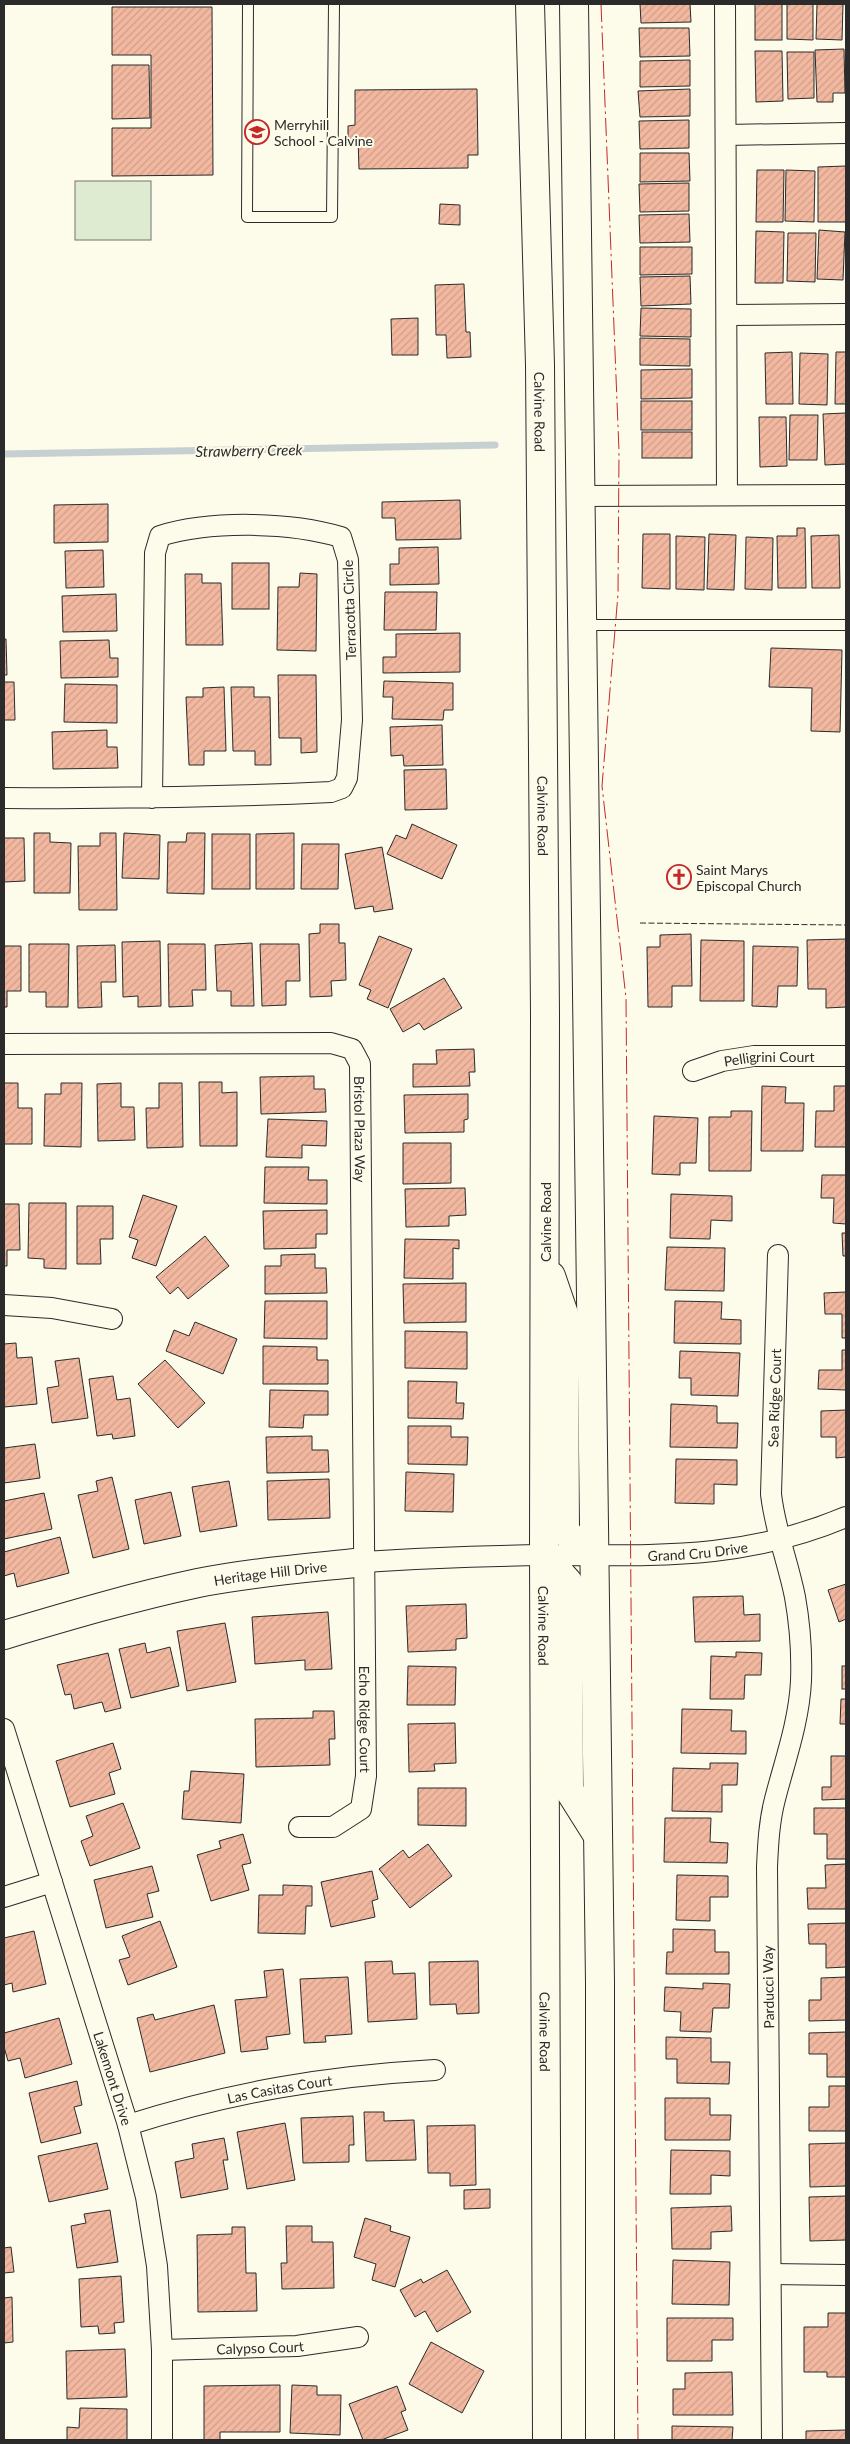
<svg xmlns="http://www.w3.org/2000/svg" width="850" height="2444" viewBox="0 0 850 2444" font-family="Lato,sans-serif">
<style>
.grass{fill:#deebd1;stroke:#74746e}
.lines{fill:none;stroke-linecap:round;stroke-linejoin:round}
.stream{stroke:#c7d0d0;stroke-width:7}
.building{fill:url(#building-hatch);stroke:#2b2b2b}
.lane-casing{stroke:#2b2b2b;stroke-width:12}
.street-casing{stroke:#2b2b2b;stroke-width:22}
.secondary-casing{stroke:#2b2b2b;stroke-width:30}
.lane{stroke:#fdfbea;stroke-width:10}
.street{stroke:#fdfbea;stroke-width:20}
.secondary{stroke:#fdfbea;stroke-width:28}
.fence{stroke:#2b2b2b;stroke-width:1;stroke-dasharray:6 2.5;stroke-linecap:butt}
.power{stroke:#c62828;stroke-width:1;stroke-dasharray:18 4 2.5 4;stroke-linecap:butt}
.labels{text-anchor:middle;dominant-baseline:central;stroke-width:4;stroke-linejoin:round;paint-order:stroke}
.poi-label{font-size:14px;fill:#2b2b2b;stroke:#fdfbea;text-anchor:start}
.street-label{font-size:14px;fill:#2b2b2b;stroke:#fdfbea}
.water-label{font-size:15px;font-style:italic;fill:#2b2b2b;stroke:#fdfbea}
</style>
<defs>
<pattern id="building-hatch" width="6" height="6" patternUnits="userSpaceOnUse" patternTransform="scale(1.25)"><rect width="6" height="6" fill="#f2b8a0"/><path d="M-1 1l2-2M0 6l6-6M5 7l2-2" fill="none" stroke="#d09e8a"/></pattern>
</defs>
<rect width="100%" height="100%" fill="#fdfbea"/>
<!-- grass -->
<rect class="grass" x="75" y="181" width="76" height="59"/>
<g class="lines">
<!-- stream -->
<polyline class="stream" points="4,454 495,445"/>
</g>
<!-- building -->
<g class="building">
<polygon points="640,4 690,4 691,22 641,23"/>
<rect x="755" y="4" width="27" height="36"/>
<polygon points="787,4 813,4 813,40 787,39"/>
<polygon points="817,4 843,4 842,40 816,39"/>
<polygon points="112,7 212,7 213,175 112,176 112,128 151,128 151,55 112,55"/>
<polygon points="639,28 689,28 690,56 640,57"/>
<polygon points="844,49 845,93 833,93 833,102 817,102 815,50"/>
<polygon points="755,51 782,51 783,101 756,102"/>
<polygon points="787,52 814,52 814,98 788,99"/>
<polygon points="690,60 690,86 640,87 640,61"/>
<polygon points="112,65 149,65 150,118 112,119"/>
<polygon points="477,89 478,155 468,155 468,168 359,169 358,139 348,139 348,126 355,125 355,90"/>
<polygon points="690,89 690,116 640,117 638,91"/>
<polygon points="689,120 689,148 640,149 639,121"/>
<polygon points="640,153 689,153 690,181 640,182"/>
<polygon points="846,166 846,222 818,222 818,167"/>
<polygon points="757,170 784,170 783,222 756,222"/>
<polygon points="786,170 815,171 814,222 785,221"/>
<polygon points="689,183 689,211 640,212 639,184"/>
<polygon points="440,204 460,205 460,225 439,224"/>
<polygon points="689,214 690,242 640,243 639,215"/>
<polygon points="819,230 845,232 843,280 817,279"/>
<polygon points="756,231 784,232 783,283 755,283"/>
<polygon points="788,233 816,233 815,282 787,281"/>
<polygon points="640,247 692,247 692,274 640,275"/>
<polygon points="690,276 691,304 641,306 640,277"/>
<polygon points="464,284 466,332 470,332 471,357 447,358 446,335 436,335 435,285"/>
<polygon points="641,308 691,309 691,337 640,336"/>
<polygon points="418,318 418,355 392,355 391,319"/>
<polygon points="640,338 690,339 690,366 640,365"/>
<polygon points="792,352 793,404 766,404 765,353"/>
<polygon points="836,352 846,352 846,404 835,404"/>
<polygon points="800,353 828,354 827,405 799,404"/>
<polygon points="692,369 692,398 641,399 641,370"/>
<rect x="641" y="401" width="51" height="29"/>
<polygon points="846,413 846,464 825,465 823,414"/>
<polygon points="790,415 818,415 817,460 789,460"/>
<polygon points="759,417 786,417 787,466 760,467"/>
<rect x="642" y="432" width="50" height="26"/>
<polygon points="460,500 461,539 396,540 395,518 382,518 382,502"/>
<polygon points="108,504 108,542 54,543 54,505"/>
<polygon points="797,528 805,528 806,588 778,588 777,536 797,536"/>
<polygon points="643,534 670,534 670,589 642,588"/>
<polygon points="709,534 736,535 734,590 707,589"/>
<polygon points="839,535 840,588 812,588 811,536"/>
<polygon points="676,536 705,537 704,590 676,589"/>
<polygon points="746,537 773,538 772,590 745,589"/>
<polygon points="438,547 439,584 390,585 390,564 399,564 399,548"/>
<polygon points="103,550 104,587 66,588 65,551"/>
<rect x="232" y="563" width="37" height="46"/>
<polygon points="300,573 317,574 316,651 277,650 278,587 299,587"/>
<polygon points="185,574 202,574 202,583 221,583 223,645 186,645"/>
<polygon points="385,592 437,592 436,630 384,630"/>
<polygon points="116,594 117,631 63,632 62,596"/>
<polygon points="460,633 460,672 383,673 383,657 396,657 396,634"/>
<polygon points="4,639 6,639 7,675 4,675"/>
<polygon points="109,640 110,658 118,658 118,677 61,678 60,641"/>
<polygon points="771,648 842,650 840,732 811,731 812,688 769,687"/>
<polygon points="278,675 316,675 317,752 301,753 301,738 279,738"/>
<polygon points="384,681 453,683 453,710 444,710 443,720 392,719 393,697 383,697"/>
<polygon points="4,682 14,682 15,720 4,720"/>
<polygon points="65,684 117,685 117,723 64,722"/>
<polygon points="224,687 226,751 204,751 204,765 189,765 186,697 203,697 203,688"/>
<polygon points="231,687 254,687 254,697 270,697 271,765 255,765 255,751 233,751"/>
<polygon points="442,725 443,765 404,766 403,755 391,756 390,727"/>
<polygon points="107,730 107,747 117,747 118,768 53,769 52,732"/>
<polygon points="446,769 447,809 405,810 404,770"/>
<polygon points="412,824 457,845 442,879 387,854 396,835 406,839"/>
<polygon points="34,833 50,833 50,842 71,843 70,893 34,893"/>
<polygon points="100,833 116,833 117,910 79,910 78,846 100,846"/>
<polygon points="124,833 160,835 159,879 122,878"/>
<polygon points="187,833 205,833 204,894 167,893 168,842 186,842"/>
<polygon points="294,833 294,889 256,889 256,834"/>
<rect x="212" y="834" width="38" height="55"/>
<polygon points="4,838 24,838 25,881 4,882"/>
<polygon points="302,844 339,844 338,889 301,889"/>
<polygon points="382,847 393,909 374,912 373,906 355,909 345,854"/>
<polygon points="320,924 339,924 339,943 345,943 346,980 331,981 332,996 310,997 309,934 320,933"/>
<polygon points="691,934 692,986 672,986 672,1007 648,1007 647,947 660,947 660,935"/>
<polygon points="379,936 412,949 388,1008 367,999 371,990 359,985"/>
<polygon points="846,939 846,1007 826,1008 826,989 808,989 807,940"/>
<polygon points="701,940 744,941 744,1001 700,1001"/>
<polygon points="160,941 161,1006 138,1007 138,996 123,997 122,942"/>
<polygon points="252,943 254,1006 231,1006 231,991 217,991 215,945"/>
<polygon points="29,944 69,944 68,1007 46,1007 46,992 29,992"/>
<polygon points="168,944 205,944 206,990 192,990 193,1006 169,1007"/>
<polygon points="260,944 299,944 300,981 286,981 286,1005 262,1006"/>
<polygon points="115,945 116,982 101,982 102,1007 78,1008 77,946"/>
<polygon points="4,946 21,946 21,991 7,991 7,1007 4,1007"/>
<polygon points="753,946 798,947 797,986 778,986 777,1007 752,1006"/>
<polygon points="444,978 462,1008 424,1030 419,1023 403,1032 390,1009"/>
<polygon points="474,1049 475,1072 469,1072 470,1086 413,1087 413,1064 437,1064 436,1050"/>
<polygon points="314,1076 314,1089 325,1089 326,1112 261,1114 260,1077"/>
<polygon points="199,1082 222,1082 222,1093 237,1092 237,1146 200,1146"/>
<polygon points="4,1083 18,1083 18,1108 32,1108 32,1144 4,1144"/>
<polygon points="61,1083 82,1083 81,1147 44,1146 45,1094 61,1094"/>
<polygon points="121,1083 121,1107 134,1107 135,1140 98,1141 97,1084"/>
<polygon points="159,1083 182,1083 183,1147 147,1148 146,1108 159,1108"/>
<polygon points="762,1086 786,1087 785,1103 804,1103 803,1151 761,1151"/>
<polygon points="834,1086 846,1086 846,1147 815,1147 816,1111 834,1111"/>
<polygon points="468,1094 468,1119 464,1120 464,1132 405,1133 404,1095"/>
<polygon points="731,1111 752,1111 751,1171 709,1171 709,1117 731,1117"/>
<polygon points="654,1116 698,1118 696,1163 680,1163 680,1175 652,1174"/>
<polygon points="268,1119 327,1121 326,1146 302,1145 302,1158 266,1157"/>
<polygon points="403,1143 451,1143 451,1183 403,1184"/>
<polygon points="265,1167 309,1167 308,1180 327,1180 327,1204 264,1203"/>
<polygon points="822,1175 846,1175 846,1224 833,1223 834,1198 821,1198"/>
<polygon points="465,1188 466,1215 449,1216 449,1226 406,1227 405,1189"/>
<polygon points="671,1194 732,1196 732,1221 711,1220 710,1239 670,1238"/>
<polygon points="143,1195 177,1206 156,1266 132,1258 138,1240 129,1237"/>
<polygon points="29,1203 66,1203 66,1269 44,1268 44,1259 28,1258"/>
<polygon points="4,1204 19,1204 20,1250 7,1250 7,1266 4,1266"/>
<polygon points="77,1206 113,1206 113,1239 100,1239 101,1264 77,1264"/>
<polygon points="327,1210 327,1234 316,1234 316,1248 264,1249 263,1211"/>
<polygon points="842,1233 846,1233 846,1256 843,1256"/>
<polygon points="205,1236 229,1266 188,1299 178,1287 170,1294 156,1277"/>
<polygon points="405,1239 459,1240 459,1249 453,1248 453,1279 404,1278"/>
<polygon points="667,1247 725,1248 724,1291 665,1290"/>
<polygon points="315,1254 315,1268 326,1268 327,1293 265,1294 265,1266 281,1266 281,1255"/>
<polygon points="466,1283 466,1322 404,1323 403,1284"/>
<polygon points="846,1292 846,1338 842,1338 842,1314 825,1314 824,1293"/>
<polygon points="265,1301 327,1301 327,1339 264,1338"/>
<polygon points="675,1301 722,1302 721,1319 741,1320 741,1344 674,1343"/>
<polygon points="195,1322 237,1339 223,1374 166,1351 174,1330 189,1336"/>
<polygon points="405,1331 467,1332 467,1369 405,1368"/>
<polygon points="16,1343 17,1358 32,1357 37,1404 4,1407 4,1344"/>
<polygon points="263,1346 317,1347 317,1360 328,1360 328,1384 263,1384"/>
<polygon points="842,1350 846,1350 846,1390 818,1389 819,1370 842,1370"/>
<polygon points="680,1351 740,1353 738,1396 691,1395 691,1378 679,1378"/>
<polygon points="79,1358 88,1418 52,1423 47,1388 59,1386 55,1361"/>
<polygon points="165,1360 205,1403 178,1428 138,1384"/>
<polygon points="113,1376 117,1400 130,1398 135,1436 113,1439 112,1434 97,1436 89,1379"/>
<polygon points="408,1381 457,1382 456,1403 464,1403 463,1419 408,1418"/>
<polygon points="270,1390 328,1391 328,1415 304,1415 303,1428 269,1427"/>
<polygon points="671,1404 717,1406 717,1423 738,1423 737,1448 670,1447"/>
<polygon points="846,1410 846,1457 836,1458 836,1437 821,1437 821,1411"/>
<polygon points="408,1426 451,1426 451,1437 468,1437 467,1465 408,1464"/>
<polygon points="312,1436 312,1450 328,1450 329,1472 267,1473 266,1437"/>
<polygon points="35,1444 40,1478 4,1483 4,1448"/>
<polygon points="676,1459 737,1460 737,1485 714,1484 714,1504 675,1503"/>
<polygon points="406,1472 454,1474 453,1512 405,1511"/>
<polygon points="112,1477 129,1549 93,1558 78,1495 98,1491 96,1481"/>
<polygon points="329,1479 330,1518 268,1520 267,1481"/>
<polygon points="229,1481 237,1526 200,1532 192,1487"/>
<polygon points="171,1492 181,1536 144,1544 135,1500"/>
<polygon points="44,1493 52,1529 4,1539 4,1501"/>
<polygon points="60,1537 69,1573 17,1587 14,1573 4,1576 4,1552"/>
<polygon points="846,1584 846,1619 839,1622 828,1590"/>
<polygon points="743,1596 744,1615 760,1614 760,1641 695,1642 693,1597"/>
<polygon points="466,1604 467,1638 456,1639 456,1650 408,1652 406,1606"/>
<polygon points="328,1612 332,1669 305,1670 305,1660 255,1664 252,1617"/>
<polygon points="225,1623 236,1682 187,1691 177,1631"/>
<polygon points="145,1643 147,1653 170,1647 179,1686 131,1698 119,1649"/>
<polygon points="736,1652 762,1653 761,1675 745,1675 744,1699 710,1699 711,1656 736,1657"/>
<polygon points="108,1653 121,1708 105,1712 102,1702 74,1709 71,1694 65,1695 57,1665"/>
<polygon points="408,1666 456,1667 455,1705 407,1705"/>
<rect x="842" y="1666" width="4" height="23"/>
<polygon points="841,1699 846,1699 846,1724 840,1724"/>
<polygon points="682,1709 732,1710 731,1731 746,1731 746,1754 681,1753"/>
<polygon points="313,1711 334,1711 335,1739 329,1739 330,1765 256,1767 255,1719 313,1718"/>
<polygon points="455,1723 456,1763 434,1764 435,1771 409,1772 408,1724"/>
<polygon points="113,1743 121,1769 109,1773 115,1794 70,1807 56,1761"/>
<polygon points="831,1756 846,1756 846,1799 822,1800 822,1787 831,1787"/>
<polygon points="710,1763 738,1763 737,1785 722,1785 722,1812 672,1811 673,1768 710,1769"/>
<polygon points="191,1771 244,1774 241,1823 182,1819 184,1791 189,1791"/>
<polygon points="418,1788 466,1788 466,1826 418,1825"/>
<polygon points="123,1803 140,1848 90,1866 81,1841 93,1836 86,1816"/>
<polygon points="814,1808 846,1808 846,1859 827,1859 827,1834 814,1834"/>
<polygon points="665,1818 711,1818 710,1842 728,1843 727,1863 664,1862"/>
<polygon points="243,1834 251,1863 242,1865 249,1890 211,1901 197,1855 221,1848 219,1841"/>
<polygon points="428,1844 452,1876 410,1908 379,1869 403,1850 409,1858"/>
<polygon points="846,1864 846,1909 808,1909 807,1888 826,1888 825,1865"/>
<polygon points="152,1866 159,1891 147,1894 153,1917 106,1928 94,1880"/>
<polygon points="372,1871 378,1899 372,1901 375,1917 331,1927 321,1882"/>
<polygon points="677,1875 728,1876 728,1897 710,1897 710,1921 676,1920"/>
<polygon points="283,1885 312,1886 312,1906 306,1906 305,1934 258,1933 259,1895 283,1895"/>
<polygon points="160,1921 177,1967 128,1985 119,1960 130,1957 122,1936"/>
<polygon points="846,1923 846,1967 826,1968 826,1944 809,1944 808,1924"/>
<polygon points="673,1929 715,1930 715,1952 729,1952 729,1974 666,1974 667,1952 673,1952"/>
<polygon points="34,1931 46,1984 13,1992 12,1983 4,1985 4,1938"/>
<polygon points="392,1961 393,1974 415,1973 417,2019 368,2022 365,1962"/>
<polygon points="478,1961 479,2013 457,2014 456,2004 430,2005 429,1962"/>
<polygon points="283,1969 290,2034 266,2037 268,2049 241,2052 235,2000 267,1997 264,1971"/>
<polygon points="348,1977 352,2034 325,2036 326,2042 304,2043 300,1979"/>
<polygon points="846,1977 846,2020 809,2021 809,2000 821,2000 821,1978"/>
<polygon points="703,1983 730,1984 729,2008 713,2008 711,2032 680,2031 681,2012 664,2011 665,1987 703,1989"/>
<polygon points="214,2005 225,2053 150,2072 137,2018 153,2014 155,2020"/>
<polygon points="59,2018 72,2064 25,2078 20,2058 8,2061 4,2047 4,2033"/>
<polygon points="846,2032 846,2077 827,2077 827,2054 809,2054 809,2033"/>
<polygon points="666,2037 711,2038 711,2062 730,2062 729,2084 677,2083 677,2059 666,2059"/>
<polygon points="77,2081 82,2105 74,2107 81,2133 41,2143 29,2093"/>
<polygon points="829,2086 846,2086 846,2131 809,2131 809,2107 829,2107"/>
<polygon points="665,2098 710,2098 710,2115 731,2115 730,2140 665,2140"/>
<polygon points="364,2112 384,2112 384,2121 414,2120 416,2160 366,2161"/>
<polygon points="353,2116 354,2145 349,2145 349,2162 303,2163 301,2118"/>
<polygon points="285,2123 295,2180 247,2189 237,2132"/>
<polygon points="475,2125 476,2185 450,2186 450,2173 428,2173 427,2126"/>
<polygon points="224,2138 228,2160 223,2160 228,2189 181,2198 175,2162 194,2158 192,2144"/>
<polygon points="97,2143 108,2189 49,2202 38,2156"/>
<polygon points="846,2143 846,2186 810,2187 809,2144"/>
<polygon points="671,2150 730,2151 730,2176 711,2175 711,2194 670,2194"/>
<polygon points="490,2189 490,2208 464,2209 464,2190"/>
<polygon points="846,2196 846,2240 810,2241 809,2197"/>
<polygon points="731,2206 732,2231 711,2232 711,2249 672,2249 671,2208"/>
<polygon points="110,2210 118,2262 77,2268 71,2226 86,2223 84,2214"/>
<polygon points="365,2218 391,2226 390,2231 410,2237 395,2287 372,2280 376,2264 354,2257"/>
<polygon points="286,2226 312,2226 312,2242 333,2242 334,2288 282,2289 281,2263 287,2263"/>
<polygon points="232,2227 245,2227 246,2273 256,2273 257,2311 198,2312 197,2235 232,2234"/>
<polygon points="11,2247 14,2272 4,2273 4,2248"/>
<polygon points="673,2260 730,2262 729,2305 672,2304"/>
<polygon points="447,2270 471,2312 437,2332 425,2311 415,2317 400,2290 421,2279 423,2283"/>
<polygon points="121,2276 124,2322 114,2323 115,2333 99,2334 98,2326 81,2327 79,2279"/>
<polygon points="12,2297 13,2342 4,2343 4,2298"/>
<polygon points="828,2313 846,2313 846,2377 827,2377 827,2372 804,2372 804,2327 828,2327"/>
<polygon points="667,2318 733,2318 733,2340 712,2340 712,2361 667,2361"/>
<polygon points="431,2342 484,2371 462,2413 409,2384"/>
<polygon points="125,2349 127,2397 67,2399 66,2351"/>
<polygon points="732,2372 733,2415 673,2415 673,2389 685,2389 685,2373"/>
<polygon points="280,2385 280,2432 220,2432 220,2440 204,2440 204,2386"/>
<polygon points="292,2385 317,2386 317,2395 341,2395 340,2435 290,2433"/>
<polygon points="397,2386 406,2410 401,2412 408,2430 381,2440 363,2440 349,2404"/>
<polygon points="80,2408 127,2409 127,2440 67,2440 67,2427 79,2428"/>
<polygon points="672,2426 733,2427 732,2440 672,2440"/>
<polygon points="846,2430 846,2440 806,2440 806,2431"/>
</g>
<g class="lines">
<defs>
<g id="lane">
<polyline points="248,4 247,217 332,217 334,4"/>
<polyline points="584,625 846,625"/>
</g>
<g id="street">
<polyline points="725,4 727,495"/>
<polyline points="726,135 846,133"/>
<polyline points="727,315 846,314"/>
<polyline points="579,496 846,495"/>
<path d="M 4,798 C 113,799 222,797 331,792 L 342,788 L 347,778 L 352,720 L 348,560 L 341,537 C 290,522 211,520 160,536 L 155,553 L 152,798"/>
<path id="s1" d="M 4,1044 L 331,1043 L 352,1049 L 360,1064 L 366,1776 L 361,1809 L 333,1827 L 299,1827"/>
<path id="s2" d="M 693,1071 L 722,1061 L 754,1056 L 846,1056"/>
<polyline points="4,1305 52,1308 112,1319"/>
<path id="s3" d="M 364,1562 C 424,1558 485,1556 545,1555 C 656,1555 741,1561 846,1517"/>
<path id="s4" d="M 4,1729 L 128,2125 L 146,2197 L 157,2266 L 162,2350 L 162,2440"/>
<polyline points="4,1897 52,1882"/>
<path id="s5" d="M 128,2125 C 232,2092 327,2076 435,2070"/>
<polyline points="771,2274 846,2275"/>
<path id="s6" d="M 162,2350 L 297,2346 L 358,2337"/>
<path id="s7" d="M 772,2440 L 767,1867 C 768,1845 769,1822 775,1799 C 785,1760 799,1722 801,1681 C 802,1653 800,1625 795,1597 C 788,1562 775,1530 771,1494 L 778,1255"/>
</g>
<g id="secondary">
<path id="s8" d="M 530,4 L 540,365 L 545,1014 L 544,1555 L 547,2440"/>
<polyline points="574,4 600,1982 600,2440"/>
<polyline points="551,1276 564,1314 565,1532 594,1556"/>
<polyline points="544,1555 568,1582 569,1790 598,1836"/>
<path id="s9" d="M 4,1635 C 68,1616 132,1597 198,1583 C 253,1572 309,1568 364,1562"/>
</g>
</defs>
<!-- lane casing -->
<use href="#lane" class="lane-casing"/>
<!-- street casing -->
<use href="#street" class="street-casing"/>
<!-- secondary casing -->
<use href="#secondary" class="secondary-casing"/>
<!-- lane -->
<use href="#lane" class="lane"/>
<!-- street -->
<use href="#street" class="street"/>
<!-- secondary -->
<use href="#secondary" class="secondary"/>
<!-- fence -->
<polyline class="fence" points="640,923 846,925"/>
<!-- power -->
<polyline class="power" points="601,4 619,451 618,594 602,786 626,998 638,2440"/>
</g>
<!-- icons -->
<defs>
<symbol id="school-ring" viewBox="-11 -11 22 22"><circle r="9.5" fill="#fdfbea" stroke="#c62828" stroke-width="1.5"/><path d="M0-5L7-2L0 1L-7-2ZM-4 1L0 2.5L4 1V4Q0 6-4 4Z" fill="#c62828"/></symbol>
<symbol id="church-ring" viewBox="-11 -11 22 22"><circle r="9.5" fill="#fdfbea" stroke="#c62828" stroke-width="1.5"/><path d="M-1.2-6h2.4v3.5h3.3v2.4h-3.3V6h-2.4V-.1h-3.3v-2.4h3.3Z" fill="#c62828"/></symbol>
</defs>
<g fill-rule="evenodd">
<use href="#school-ring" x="243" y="118" width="28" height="28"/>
<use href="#church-ring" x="665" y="863" width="28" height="28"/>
</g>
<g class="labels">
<!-- poi labels -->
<g class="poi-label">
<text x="274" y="124">Merryhill<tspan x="274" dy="16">School - Calvine</tspan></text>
<text x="696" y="869">Saint Marys<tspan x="696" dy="16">Episcopal Church</tspan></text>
</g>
<!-- street labels -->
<g class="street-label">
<text stroke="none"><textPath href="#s8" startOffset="408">Calvine Road</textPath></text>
<text transform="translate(349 610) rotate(-92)">Terracotta Circle</text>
<text stroke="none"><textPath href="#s8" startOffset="812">Calvine Road</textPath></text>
<text stroke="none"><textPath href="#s2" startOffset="78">Pelligrini Court</textPath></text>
<text stroke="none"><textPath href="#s1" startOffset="431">Bristol Plaza Way</textPath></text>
<text transform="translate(545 1222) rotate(-90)">Calvine Road</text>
<text stroke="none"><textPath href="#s7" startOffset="1049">Sea Ridge Court</textPath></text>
<text stroke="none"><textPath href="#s3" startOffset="334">Grand Cru Drive</textPath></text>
<text stroke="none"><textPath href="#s9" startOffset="274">Heritage Hill Drive</textPath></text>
<text stroke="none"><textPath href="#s8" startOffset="1622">Calvine Road</textPath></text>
<text stroke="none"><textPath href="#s1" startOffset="1021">Echo Ridge Court</textPath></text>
<text transform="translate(768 1987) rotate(-91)">Parducci Way</text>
<text stroke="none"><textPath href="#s8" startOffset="2028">Calvine Road</textPath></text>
<text stroke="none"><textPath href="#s4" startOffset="366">Lakemont Drive</textPath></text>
<text stroke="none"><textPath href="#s5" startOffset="156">Las Casitas Court</textPath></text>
<text stroke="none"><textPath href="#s6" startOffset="98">Calypso Court</textPath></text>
</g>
<!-- water labels -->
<g class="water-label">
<text transform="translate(249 450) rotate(-1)">Strawberry Creek</text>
</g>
</g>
<!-- border -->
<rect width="850" height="2444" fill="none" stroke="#2b2b2b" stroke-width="10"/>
</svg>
